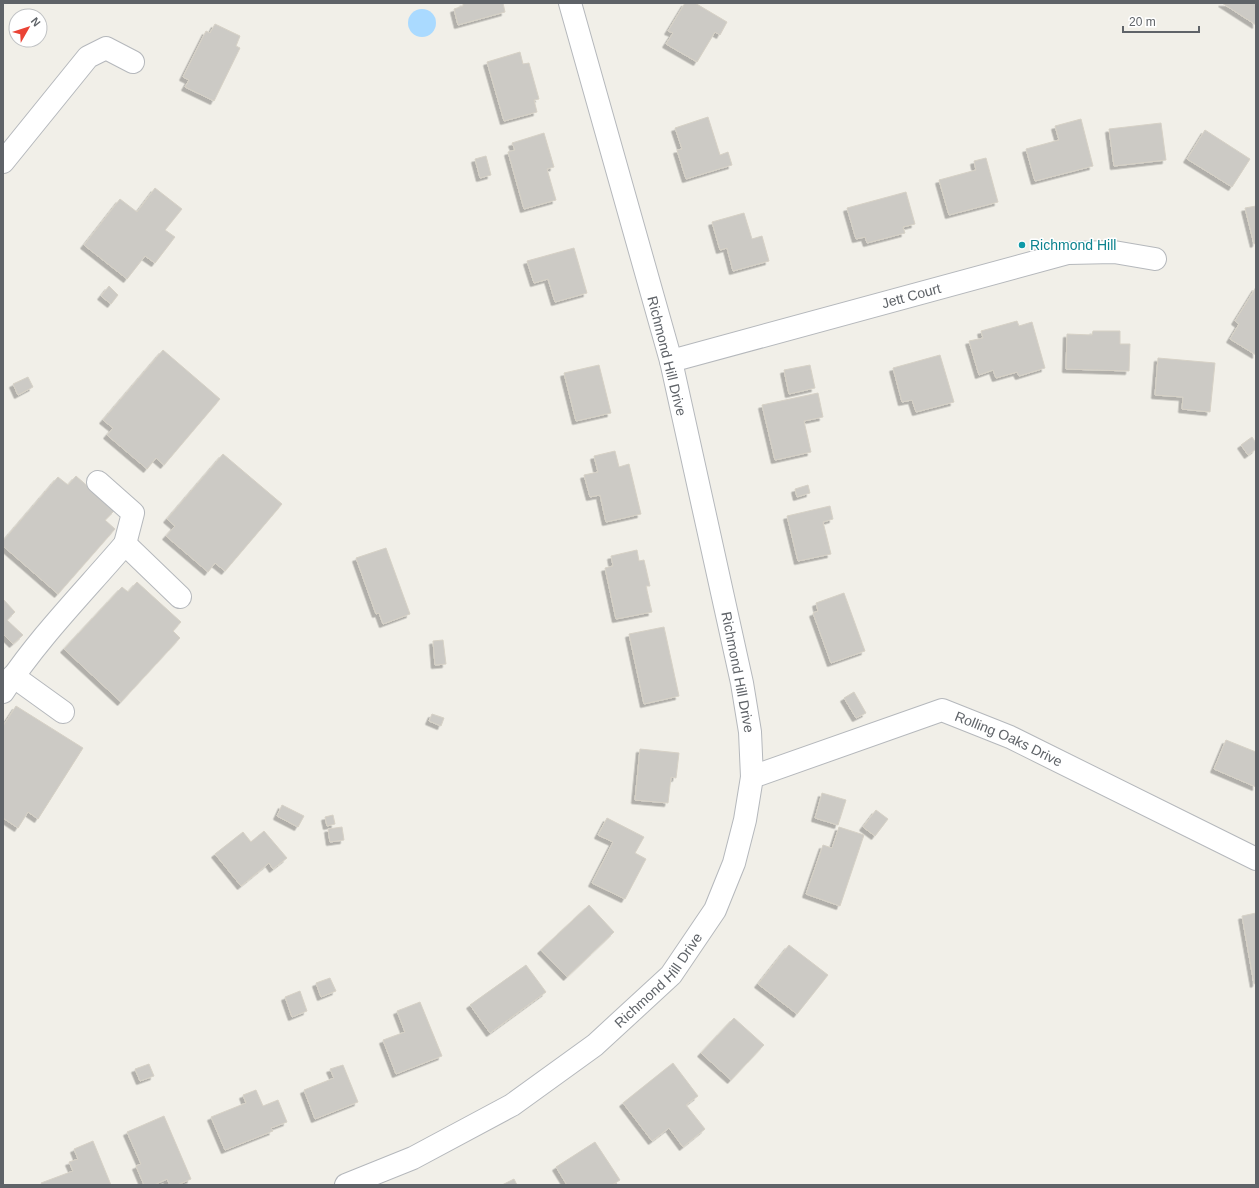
<svg xmlns="http://www.w3.org/2000/svg" width="1259" height="1188" viewBox="0 0 1259 1188" font-family="Arial,sans-serif">
<style>
.water{fill:#aadaff}
.building{fill:#cccac5;stroke:#d6d1c6;filter:url(#shadow)}
.lines{fill:none;stroke-linecap:round;stroke-linejoin:round}
.minor-casing{stroke:#b5b8bc;stroke-width:24}
.minor{stroke:#fff;stroke-width:22}
.culture-dot{fill:#0f9aa8;stroke:#fff;stroke-width:1.5}
.labels{text-anchor:middle;dominant-baseline:central;stroke-width:3;stroke-linejoin:round;paint-order:stroke}
.culture-label{font-size:14px;fill:#0d838f;stroke:#fff;text-anchor:start}
.street-label{font-size:14px;fill:#5f6368;stroke:#fff}
</style>
<defs>
<filter id="shadow"><feDropShadow dx="-3.5" dy="3.5" stdDeviation="0" flood-color="#0004"/></filter>
</defs>
<rect width="100%" height="100%" fill="#f1efe8"/>
<!-- water -->
<circle class="water" cx="422" cy="23" r="14"/>
<!-- building -->
<g class="building">
<polygon points="463,3 503,3 505,12 458,25 454,9 463,6"/>
<polygon points="685,3 695,3 727,22 720,35 715,32 697,62 666,44 673,33 668,31"/>
<polygon points="1222,3 1256,3 1256,25"/>
<polygon points="215,24 240,36 236,46 240,48 214,101 185,87 189,80 183,77 206,31 210,33"/>
<polygon points="520,52 523,64 529,63 539,99 534,100 537,112 504,121 487,62"/>
<polygon points="708,117 720,155 728,152 732,165 686,179 677,150 682,149 675,128"/>
<polygon points="1081,119 1093,166 1035,181 1026,149 1059,140 1055,126"/>
<polygon points="1161,123 1166,160 1114,166 1109,129"/>
<polygon points="1205,130 1250,159 1232,187 1187,159"/>
<polygon points="544,133 554,167 547,169 556,200 524,209 508,152 515,150 512,143"/>
<polygon points="486,156 491,175 480,178 475,159"/>
<polygon points="986,158 998,202 949,215 939,180 976,170 974,161"/>
<polygon points="155,188 182,209 165,230 175,237 155,263 145,256 127,279 84,245 120,199 137,212"/>
<polygon points="906,192 915,224 903,227 905,233 867,243 865,237 856,239 847,208"/>
<polygon points="1256,206 1256,243 1254,244 1245,208"/>
<polygon points="744,213 752,239 762,236 769,261 733,271 727,248 720,250 712,222"/>
<polygon points="574,248 587,293 555,302 548,279 534,283 527,261"/>
<polygon points="109,286 118,295 111,304 101,296"/>
<polygon points="1256,287 1256,355 1230,339 1239,324 1235,321"/>
<polygon points="1017,321 1019,326 1032,322 1045,368 1019,376 1017,372 996,378 993,370 979,375 969,341 983,338 981,331"/>
<polygon points="1093,331 1120,331 1120,344 1130,344 1129,371 1066,369 1067,334 1092,335"/>
<polygon points="163,350 220,399 164,465 156,458 147,469 107,435 113,428 103,420"/>
<polygon points="940,355 954,402 916,412 912,400 902,402 893,368"/>
<polygon points="1158,358 1215,363 1210,412 1182,409 1183,397 1155,395"/>
<polygon points="599,365 611,413 576,421 564,373"/>
<polygon points="810,365 815,388 789,394 784,370"/>
<polygon points="28,377 33,387 18,395 13,384"/>
<polygon points="818,393 823,417 804,421 811,452 775,460 762,405"/>
<polygon points="1252,437 1256,443 1256,449 1248,455 1241,445"/>
<polygon points="615,451 619,467 629,464 641,514 606,522 600,495 590,497 584,475 598,472 594,456"/>
<polygon points="223,454 282,504 225,571 215,563 208,572 166,536 175,526 167,519"/>
<polygon points="76,476 115,510 105,520 115,529 58,594 3,546 3,541 58,477 68,485"/>
<polygon points="808,485 810,493 797,497 795,489"/>
<polygon points="830,506 833,519 823,522 831,554 798,561 787,516"/>
<polygon points="386,548 410,614 383,624 379,613 376,614 356,558"/>
<polygon points="637,550 639,561 644,560 650,586 646,586 652,612 616,619 605,568 613,566 611,556"/>
<polygon points="137,582 181,622 173,631 180,638 121,702 64,649 122,587 128,592"/>
<polygon points="844,593 865,651 831,663 813,613 818,611 816,603"/>
<polygon points="3,599 15,612 7,620 23,635 13,644 3,634"/>
<polygon points="664,627 679,696 644,704 629,634"/>
<polygon points="443,640 446,664 435,665 433,641"/>
<polygon points="854,692 866,713 856,718 844,698"/>
<polygon points="16,706 83,748 38,819 28,812 18,828 3,818 3,726"/>
<polygon points="432,714 444,718 441,726 429,721"/>
<polygon points="1226,740 1256,752 1256,787 1214,769"/>
<polygon points="640,749 679,753 676,778 671,777 668,803 635,800"/>
<polygon points="822,793 846,800 838,825 815,818"/>
<polygon points="282,805 304,816 298,827 277,816"/>
<polygon points="876,810 888,819 875,836 863,827"/>
<polygon points="333,815 335,824 327,826 325,817"/>
<polygon points="607,818 644,837 635,853 646,859 625,899 592,883 613,842 598,835"/>
<polygon points="342,827 344,840 330,842 328,829"/>
<polygon points="839,827 864,835 840,906 806,894 823,845 832,848"/>
<polygon points="264,831 287,858 273,869 269,863 241,886 215,854 243,832 251,842"/>
<polygon points="589,905 614,932 567,977 541,950"/>
<polygon points="1256,913 1256,983 1254,984 1242,916"/>
<polygon points="789,945 828,975 797,1014 758,984"/>
<polygon points="526,965 546,992 490,1033 470,1005"/>
<polygon points="330,978 336,991 321,997 316,983"/>
<polygon points="300,991 307,1011 292,1017 285,997"/>
<polygon points="420,1002 442,1056 396,1074 383,1040 405,1032 397,1011"/>
<polygon points="734,1018 764,1045 731,1080 701,1053"/>
<polygon points="673,1063 698,1096 686,1105 705,1129 683,1147 669,1128 652,1141 623,1103"/>
<polygon points="149,1064 154,1076 140,1081 135,1069"/>
<polygon points="343,1065 358,1102 315,1119 304,1090 334,1078 330,1069"/>
<polygon points="256,1090 263,1106 278,1100 287,1122 271,1128 273,1131 225,1150 211,1117 246,1103 243,1095"/>
<polygon points="164,1116 191,1179 177,1185 170,1185 167,1179 154,1185 144,1185 136,1166 141,1164 127,1132"/>
<polygon points="93,1141 111,1185 42,1185 41,1183 73,1171 69,1162 78,1159 74,1149"/>
<polygon points="595,1142 620,1180 612,1185 567,1185 556,1167"/>
<polygon points="514,1179 517,1185 502,1185"/>
</g>
<g class="lines">
<defs>
<g id="minor">
<polyline points="3,162 88,57 106,48 133,62"/>
<path id="s1" d="M 671,361 L 1068,253 L 1114,252 L 1155,259"/>
<polyline points="98,482 133,513 125,544"/>
<polyline points="13,676 63,712"/>
<path d="M 3,692 C 38,638 84,592 125,544 L 180,597"/>
<path id="s2" d="M 752,777 L 942,710 L 1010,737 L 1256,859"/>
<path id="s3" d="M 346,1185 L 413,1158 L 512,1105 L 595,1045 L 671,975 L 715,910 L 734,863 L 745,820 L 752,777 L 750,732 L 742,683 L 671,361 L 570,3"/>
</g>
</defs>
<!-- minor casing -->
<use href="#minor" class="minor-casing"/>
<!-- minor -->
<use href="#minor" class="minor"/>
</g>
<!-- markers -->
<circle class="culture-dot" cx="1022" cy="245" r="4"/>
<g class="labels">
<!-- culture labels -->
<g class="culture-label">
<text x="1030" y="245">Richmond Hill</text>
</g>
<!-- street labels -->
<g class="street-label">
<text stroke="none"><textPath href="#s1" startOffset="249">Jett Court</textPath></text>
<text transform="translate(667 356) rotate(76)">Richmond Hill Drive</text>
<text transform="translate(738 672) rotate(79)">Richmond Hill Drive</text>
<text stroke="none"><textPath href="#s2" startOffset="274">Rolling Oaks Drive</textPath></text>
<text stroke="none"><textPath href="#s3" startOffset="378">Richmond Hill Drive</textPath></text>
</g>
</g>
<!-- border -->
<rect width="1259" height="1188" fill="none" stroke="#5f6368" stroke-width="8"/>
<!-- north arrow -->
<g transform="translate(28 28) rotate(51)"><circle r="19" fill="#ffffff" stroke="#bfc1c3"/>
<path d="M0-3L7 15L0 10L-7 15Z" fill="#ea4335"/>
<text y="-6" font-size="11" font-weight="bold" text-anchor="middle" fill="#5f6368">N</text>
</g>
<!-- scale -->
<path d="M1123 26v6h76v-6" fill="none" stroke="#5f6368" stroke-width="2"/>
<text x="1129" y="26" font-size="12" fill="#5f6368" stroke="#ffffff" stroke-width="3" paint-order="stroke">20 m</text>
</svg>
